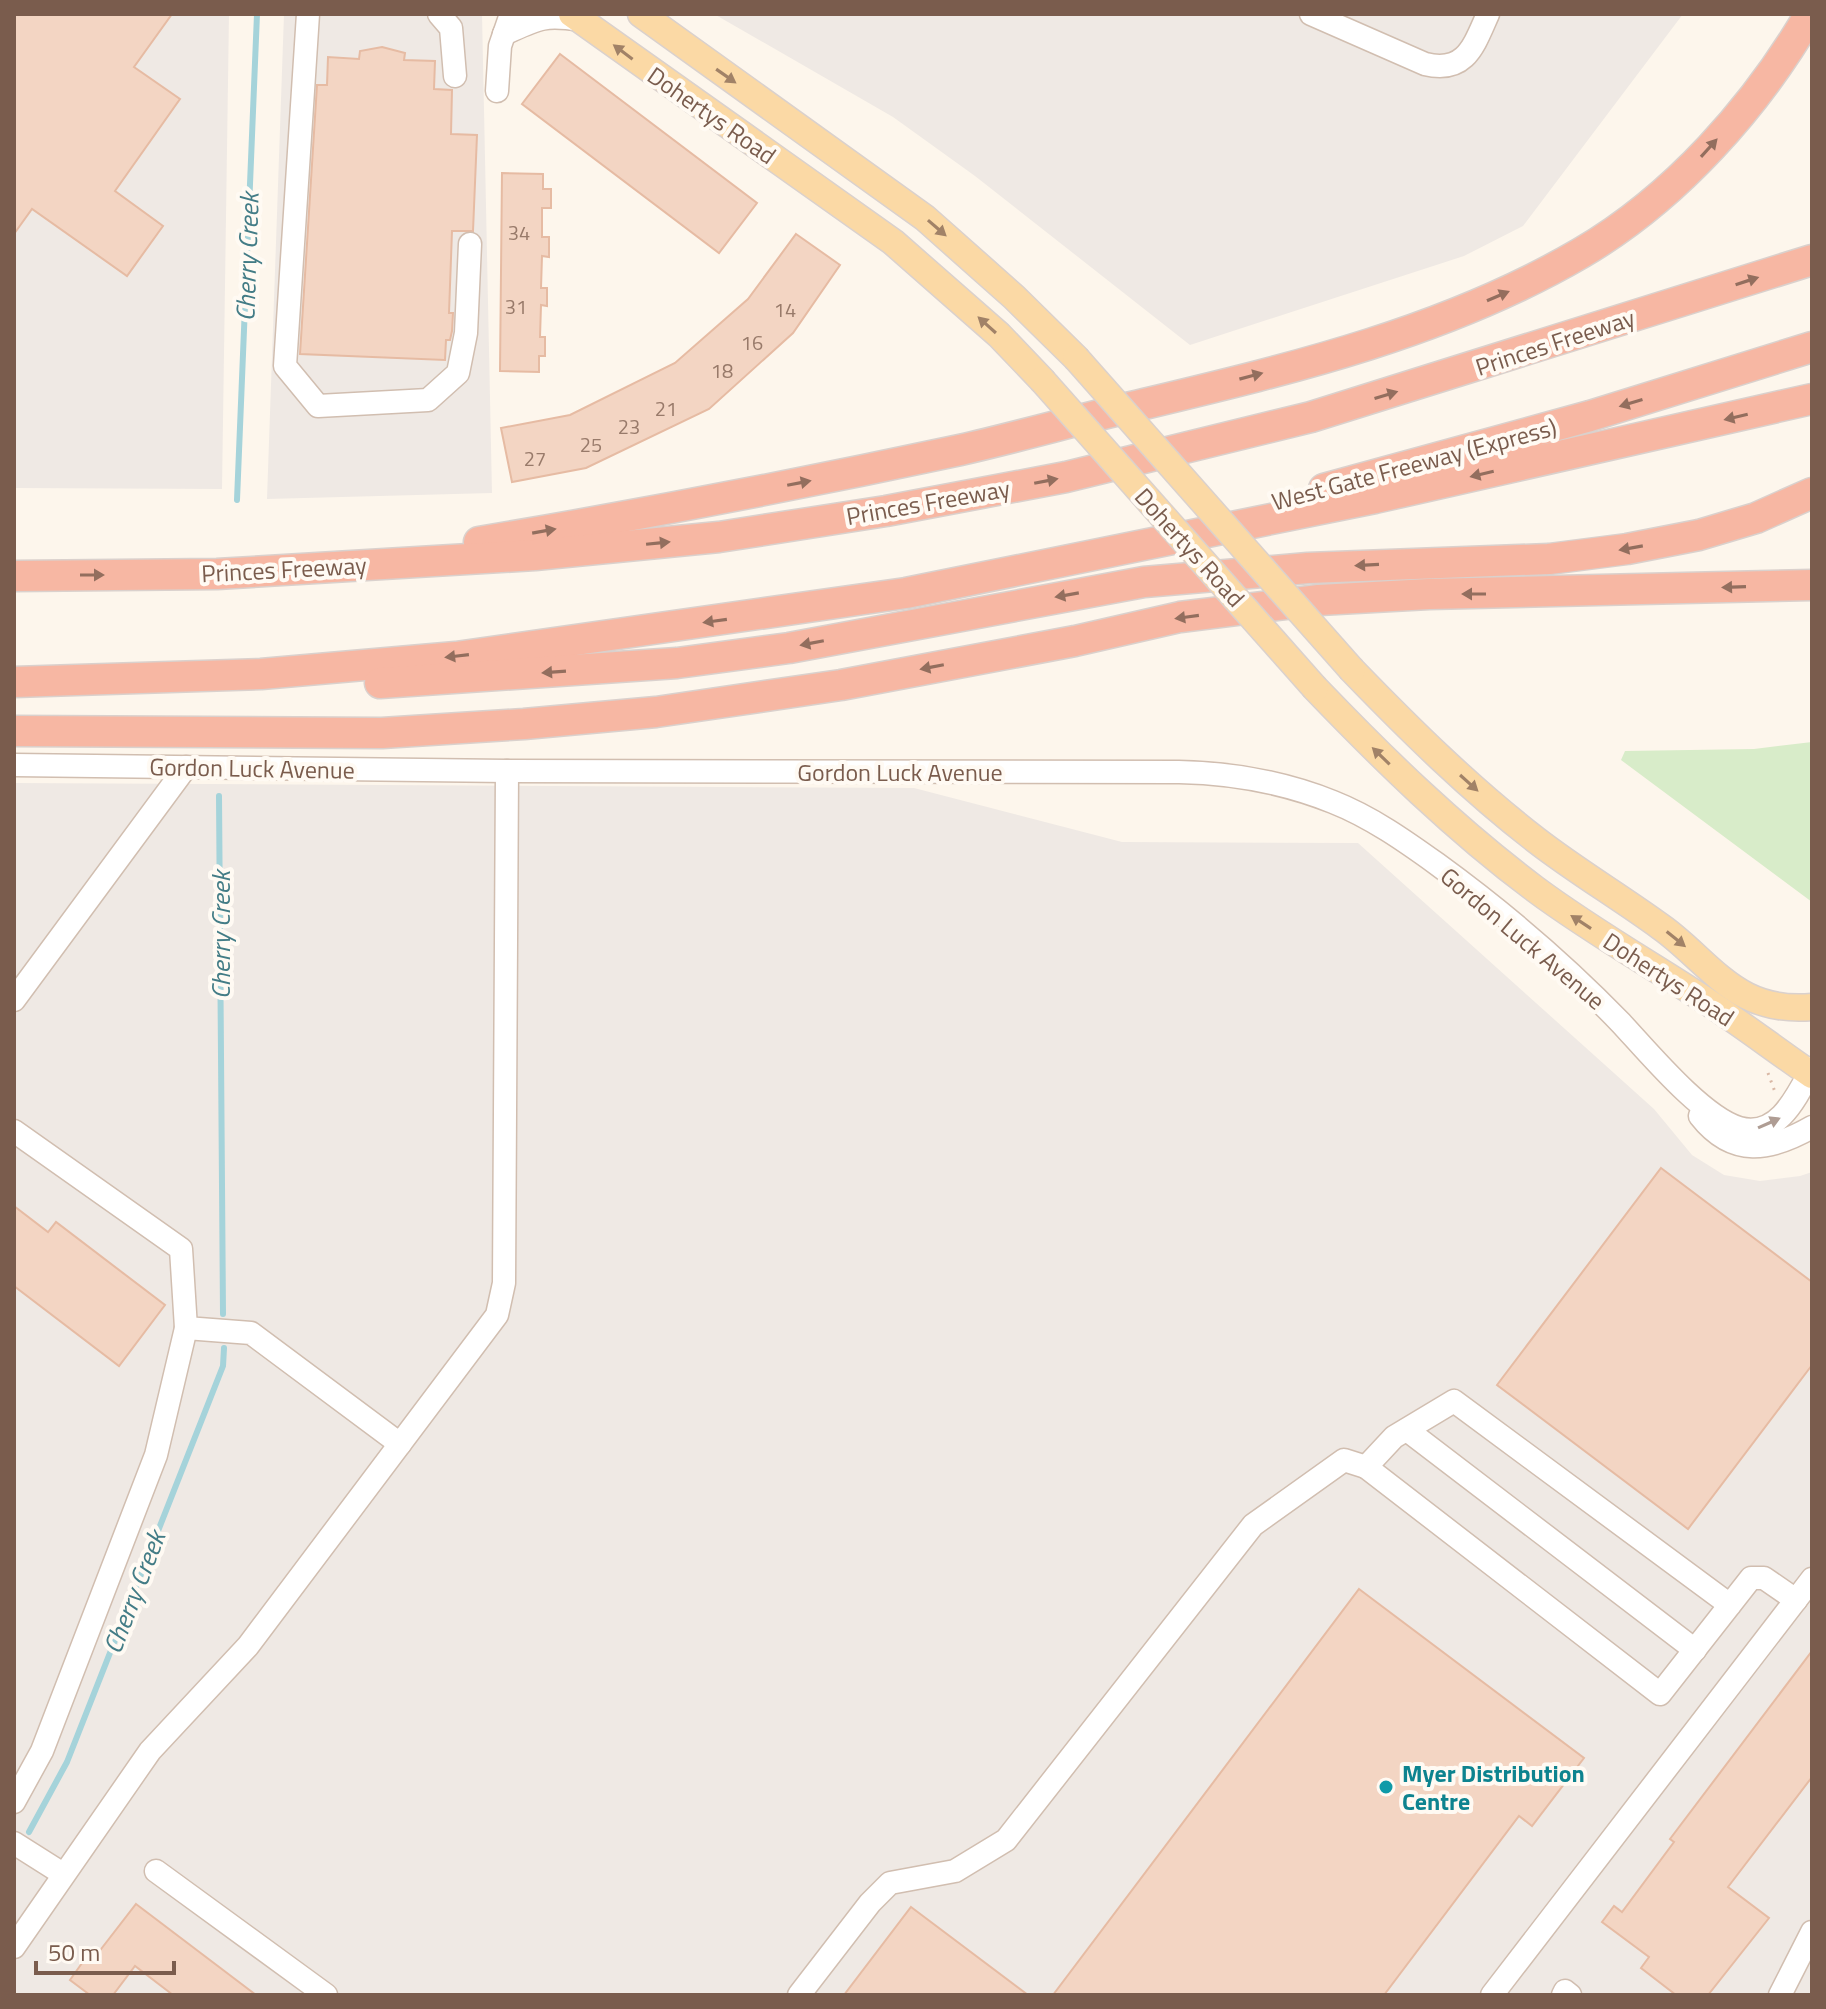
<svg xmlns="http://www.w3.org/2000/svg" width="1826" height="2009" viewBox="0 0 1826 2009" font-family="'Titillium Web',sans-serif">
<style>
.industrial{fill:#efe9e4}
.green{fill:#d8ecc9}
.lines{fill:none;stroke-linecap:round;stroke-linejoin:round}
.stream{stroke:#a5d3da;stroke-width:6}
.building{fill:#f3d5c3;stroke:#e6bba3;stroke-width:2}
.minor-casing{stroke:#d1beb0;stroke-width:25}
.major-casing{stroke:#dad1cd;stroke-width:29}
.highway-casing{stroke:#dad1cd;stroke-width:33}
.path{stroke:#d9b8a5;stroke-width:3;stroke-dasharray:2 6;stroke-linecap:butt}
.minor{stroke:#fff;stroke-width:22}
.major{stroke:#fbd9a5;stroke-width:26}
.highway{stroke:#f7b7a3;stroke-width:30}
.major-bridge-casing{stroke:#dad1cd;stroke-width:29;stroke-linecap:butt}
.major-bridge{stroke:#fbd9a5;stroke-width:26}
.oneway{fill:#a18267}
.oneway2{fill:#936e5e}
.oneway3{fill:#af9d94}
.culture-dot{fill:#0f9aa8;stroke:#fffaf3;stroke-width:3}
.labels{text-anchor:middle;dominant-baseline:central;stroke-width:8;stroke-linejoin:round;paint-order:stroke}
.number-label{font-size:20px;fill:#987a6a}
.street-label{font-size:24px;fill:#7a5c4d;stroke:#fffaf3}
.culture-label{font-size:24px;font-weight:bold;fill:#0d838f;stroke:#fffaf3;text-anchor:start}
.water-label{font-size:26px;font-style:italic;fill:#437c86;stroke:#fffaf3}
</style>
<rect width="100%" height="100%" fill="#fdf6ec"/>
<!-- industrial -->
<g class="industrial">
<polygon points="14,14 229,14 222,489 14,488"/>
<polygon points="284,14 482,14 492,493 267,499"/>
<polygon points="714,14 1683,14 1523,226 1464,256 1190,345 975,176 893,117"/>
<polygon points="14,783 914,788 1122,842 1358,843 1654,1109 1692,1155 1724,1175 1760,1181 1800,1176 1812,1172 1812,1995 14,1995"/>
</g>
<!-- green -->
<polygon class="green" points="1812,742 1812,902 1621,760 1625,751 1754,749"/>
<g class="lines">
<!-- stream -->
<g class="stream">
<polyline points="237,500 257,14"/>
<polyline points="219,796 223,1314"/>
<polyline points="29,1832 67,1762 223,1366 224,1348"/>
</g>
</g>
<!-- building -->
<g class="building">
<polygon points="14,14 172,14 134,67 180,99 115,191 163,226 127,276 32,209 14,234"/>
<polygon points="382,47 405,53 404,60 435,61 434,89 452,90 451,134 477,135 473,231 452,231 449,313 453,313 452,331 450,340 446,340 445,360 300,354 317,85 327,85 328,57 359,59 360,51"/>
<polygon points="560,54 757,203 719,253 522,104"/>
<polygon points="502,173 543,174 543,189 551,189 551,208 542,208 542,237 549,237 549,257 542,256 541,288 547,288 547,306 541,305 540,337 545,337 545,356 539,356 539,372 500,371"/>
<polygon points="796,234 840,265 793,333 709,409 586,468 512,482 501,428 570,415 675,363 748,299"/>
<polygon points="1661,1168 1812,1282 1812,1365 1688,1529 1497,1385"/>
<polygon points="14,1206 48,1232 56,1222 165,1305 119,1366 14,1286"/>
<polygon points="1359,1589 1584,1758 1532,1826 1519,1816 1384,1995 1053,1995"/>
<polygon points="1812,1651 1812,1777 1728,1887 1769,1918 1708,1995 1676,1995 1641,1968 1649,1957 1602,1922 1614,1906 1622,1912 1674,1842 1670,1839"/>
<polygon points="136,1904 256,1995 173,1995 135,1966 113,1995 90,1995 70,1980 92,1949 98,1953"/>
<polygon points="911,1907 1028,1995 844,1995"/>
</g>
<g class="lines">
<defs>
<g id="minor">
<polyline points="308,14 285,366 318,406 428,400 458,373 466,333 470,244"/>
<polyline points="439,14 451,28 455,76"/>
<path d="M 1311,14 L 1425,64 C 1466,74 1474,45 1488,14"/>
<path d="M 504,34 C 537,19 543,14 580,20"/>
<polyline points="497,91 500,46 511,14"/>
<path d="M 14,765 L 507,771 L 1179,772 C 1232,773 1283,782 1333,802 C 1371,817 1405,841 1437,864 C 1503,912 1565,965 1621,1023 C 1648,1052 1702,1117 1739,1128 C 1778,1139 1797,1096 1812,1068"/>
<polyline points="14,1000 186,767"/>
<path d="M 1700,1116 C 1733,1158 1770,1151 1812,1127"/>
<polyline points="14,1131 181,1249 186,1328 251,1333 400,1444"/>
<polyline points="1407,1430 1695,1650"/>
<polyline points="1730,1605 1454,1401 1394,1437 1366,1467 1660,1694 1751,1578 1764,1578 1796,1600"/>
<polyline points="14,1802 42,1751 156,1455 186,1328"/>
<polyline points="14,1843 63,1874"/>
<polyline points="156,1871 326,1995"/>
<polyline points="14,1947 150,1751 248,1646 497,1315 504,1283 507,771"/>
<polyline points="799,1995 870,1903 890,1883 955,1871 1006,1840 1253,1525 1344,1460 1366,1467"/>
<polyline points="1492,1995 1812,1579"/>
<polyline points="1563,1995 1565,1991 1570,1995"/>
<polyline points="1780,1995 1812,1932"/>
</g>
<g id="major">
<polyline points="572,14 893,242 999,335 1042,380"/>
<polyline points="641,14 925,218 1014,297 1076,358"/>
<path d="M 1352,670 C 1410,730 1470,789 1536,840 C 1576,871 1620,897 1661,927 C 1691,948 1714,979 1747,996 C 1767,1006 1789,1009 1812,1007"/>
<path d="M 1315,688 C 1384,760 1455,829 1535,889 C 1590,930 1650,964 1708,1002 C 1743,1025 1777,1051 1812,1075"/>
</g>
<g id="highway">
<polyline points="1324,489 1590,416 1812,347"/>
<path d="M 479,542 C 640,515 801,484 960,450 C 1013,438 1066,423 1119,410 C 1277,372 1439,336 1581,253 C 1675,198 1756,107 1810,14"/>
<polyline points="14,576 217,574 535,555 719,537 886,511 1066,477 1311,417 1812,260"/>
<polyline points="14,682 261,674 456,657 906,593 1375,498 1812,399"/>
<polyline points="380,683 677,663 789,648 1144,582 1308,568 1549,559 1627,549 1699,535 1756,518 1812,493"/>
<polyline points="14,731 382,733 524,724 656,712 841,685 1075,641 1180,617 1319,600 1429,594 1812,585"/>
</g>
</defs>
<!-- minor casing -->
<use href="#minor" class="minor-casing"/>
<!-- major casing -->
<use href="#major" class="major-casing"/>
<!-- highway casing -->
<use href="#highway" class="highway-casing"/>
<!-- path -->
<polyline class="path" points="1768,1073 1775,1092"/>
<!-- minor -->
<use href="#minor" class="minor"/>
<!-- major -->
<use href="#major" class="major"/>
<!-- highway -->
<use href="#highway" class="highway"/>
<defs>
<g id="major-bridge">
<polyline points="1076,358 1352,670"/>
<polyline points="1042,380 1315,688"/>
</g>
</defs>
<!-- major-bridge casing -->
<use href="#major-bridge" class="major-bridge-casing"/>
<!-- major-bridge -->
<use href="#major-bridge" class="major-bridge"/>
</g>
<!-- one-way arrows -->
<defs><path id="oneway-solid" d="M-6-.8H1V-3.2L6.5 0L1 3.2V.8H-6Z" transform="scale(2)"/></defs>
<g class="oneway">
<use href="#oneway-solid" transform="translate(623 52) rotate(-143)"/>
<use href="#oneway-solid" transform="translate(726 76) rotate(35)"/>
<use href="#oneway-solid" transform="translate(937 228) rotate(41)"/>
<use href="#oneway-solid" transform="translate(987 325) rotate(-138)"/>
<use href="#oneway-solid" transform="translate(1381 756) rotate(-136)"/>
<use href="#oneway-solid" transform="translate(1469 783) rotate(42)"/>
<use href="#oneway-solid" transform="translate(1581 922) rotate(-147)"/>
<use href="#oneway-solid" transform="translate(1676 939) rotate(39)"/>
</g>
<g class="oneway2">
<use href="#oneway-solid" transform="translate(1709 148) rotate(-48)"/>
<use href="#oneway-solid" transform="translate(1747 281) rotate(-18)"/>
<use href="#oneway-solid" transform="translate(1498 296) rotate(-23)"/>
<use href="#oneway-solid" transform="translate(1251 376) rotate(-15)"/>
<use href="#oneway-solid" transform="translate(1386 395) rotate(-17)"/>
<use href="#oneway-solid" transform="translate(1631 403) rotate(163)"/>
<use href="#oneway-solid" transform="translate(1736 417) rotate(167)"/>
<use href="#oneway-solid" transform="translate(1482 474) rotate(167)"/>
<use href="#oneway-solid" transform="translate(1046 481) rotate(-11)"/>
<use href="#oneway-solid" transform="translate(799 483) rotate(-11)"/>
<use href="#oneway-solid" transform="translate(544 531) rotate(-10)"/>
<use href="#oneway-solid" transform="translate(658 543) rotate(-6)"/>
<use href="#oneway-solid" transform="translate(1631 548) rotate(170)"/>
<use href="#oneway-solid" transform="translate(1367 565) rotate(177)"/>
<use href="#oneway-solid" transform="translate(92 575)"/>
<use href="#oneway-solid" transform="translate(1734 587) rotate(178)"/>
<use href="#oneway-solid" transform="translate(1474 594) rotate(180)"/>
<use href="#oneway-solid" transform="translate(1067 595) rotate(170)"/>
<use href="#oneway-solid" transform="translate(1187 617) rotate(172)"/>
<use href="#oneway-solid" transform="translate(715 621) rotate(172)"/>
<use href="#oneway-solid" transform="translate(812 643) rotate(169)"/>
<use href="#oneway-solid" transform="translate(457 656) rotate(173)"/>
<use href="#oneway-solid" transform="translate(932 667) rotate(169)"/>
<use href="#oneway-solid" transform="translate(554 672) rotate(176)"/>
</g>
<use class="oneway3" href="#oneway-solid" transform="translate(1769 1123) rotate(-24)"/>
<!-- markers -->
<circle class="culture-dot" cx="1386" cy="1787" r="8"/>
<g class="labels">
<!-- number labels -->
<g class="number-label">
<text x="519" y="232">34</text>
<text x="516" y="306">31</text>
<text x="785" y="309">14</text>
<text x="752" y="342">16</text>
<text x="722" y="370">18</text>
<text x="666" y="408">21</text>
<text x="629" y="426">23</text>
<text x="591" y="444">25</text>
<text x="535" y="458">27</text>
</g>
<!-- street labels -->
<g class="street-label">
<text transform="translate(712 115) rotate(35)">Dohertys Road</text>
<text transform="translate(1555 342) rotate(-18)">Princes Freeway</text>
<text transform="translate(1414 464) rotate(-15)">West Gate Freeway (Express)</text>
<text transform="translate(928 502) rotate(-10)">Princes Freeway</text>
<text transform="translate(1190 547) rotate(48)">Dohertys Road</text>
<text transform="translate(284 569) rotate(-3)">Princes Freeway</text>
<text transform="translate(252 768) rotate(1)">Gordon Luck Avenue</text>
<text x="900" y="772">Gordon Luck Avenue</text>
<text transform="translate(1523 938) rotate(40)">Gordon Luck Avenue</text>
<text transform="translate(1669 979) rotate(33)">Dohertys Road</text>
</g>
<!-- culture labels -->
<g class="culture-label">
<text x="1402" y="1773">Myer Distribution<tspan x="1402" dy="28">Centre</tspan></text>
</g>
<!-- water labels -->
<g class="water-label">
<text transform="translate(247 257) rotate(-88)">Cherry Creek</text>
<text transform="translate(220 935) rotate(-90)">Cherry Creek</text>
<text transform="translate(134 1592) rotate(-69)">Cherry Creek</text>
</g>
</g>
<!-- border -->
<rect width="1826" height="2009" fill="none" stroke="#7a5c4d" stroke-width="32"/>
<!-- scale -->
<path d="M36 1961v12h138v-12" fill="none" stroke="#7a5c4d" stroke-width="4"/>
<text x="48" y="1961" font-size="24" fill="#7a5c4d" stroke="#fffaf3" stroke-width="6" paint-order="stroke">50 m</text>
</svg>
